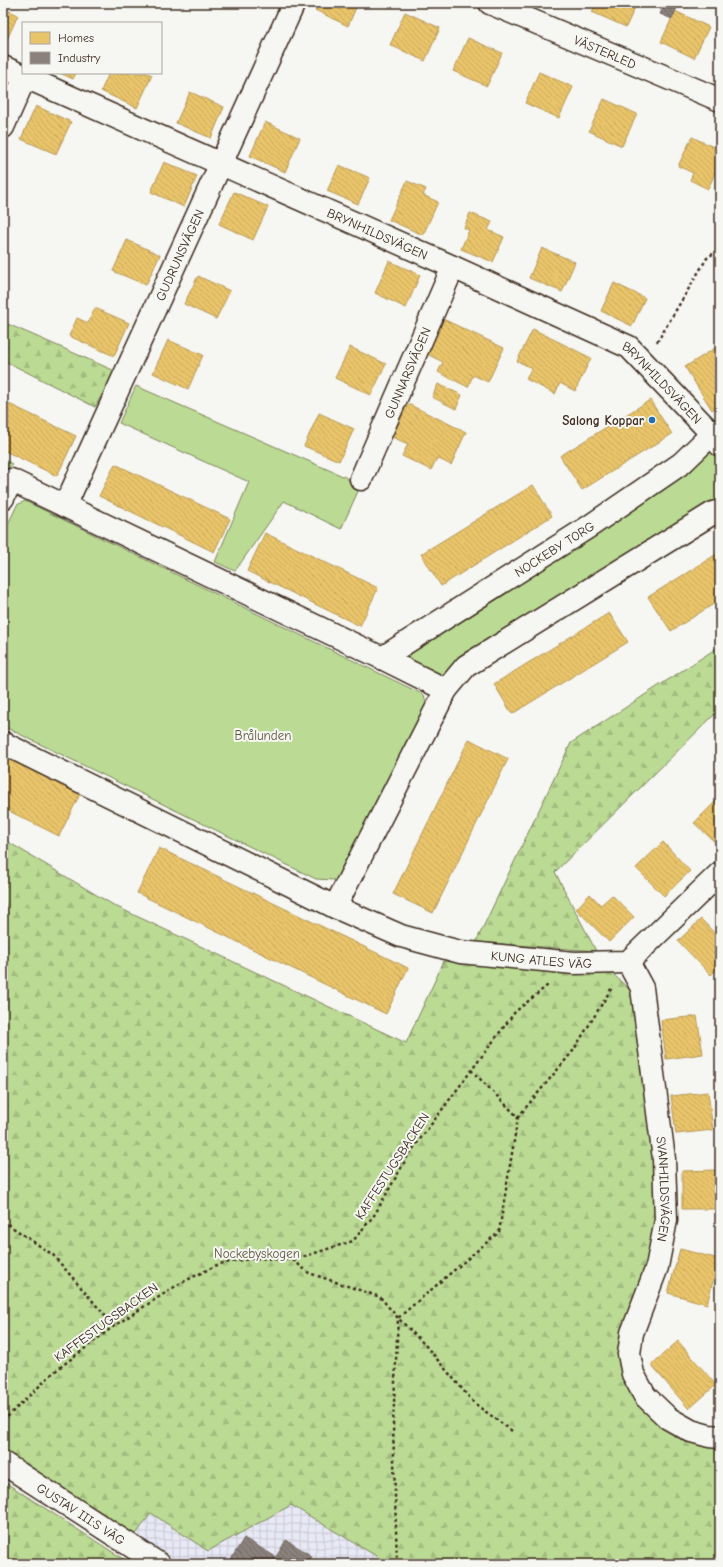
<svg xmlns="http://www.w3.org/2000/svg" width="723" height="1567" viewBox="0 0 723 1567" font-family="'Comic Neue',sans-serif">
<style>
.industrial{fill:url(#industrial-grid)}
.green{fill:#bbdb94;stroke:#7b8259}
.forest{fill:url(#forest-firs);stroke:#7b8259}
.homes{fill:url(#homes-back-hatch);stroke:#b59653}
.industry{fill:url(#industry-back-hatch);stroke:#726760}
.lines{fill:none;stroke-linecap:round;stroke-linejoin:round}
.minor-casing{stroke:#3b2a1e;stroke-width:25}
.path{stroke:#3b2a1e;stroke-width:2.5;stroke-dasharray:3 3;stroke-linecap:butt}
.minor{stroke:#f6f6f2;stroke-width:22}
.poi-dot{fill:#1f6fb2;stroke:#f6f6f2;stroke-width:1.5}
.labels{text-anchor:middle;dominant-baseline:central;stroke-width:4;stroke-linejoin:round;paint-order:stroke}
.street-label{font-size:13px;fill:#3b2a1e;stroke:#f6f6f2}
.poi-label{font-size:13px;font-weight:bold;fill:#3b2a1e;stroke:#f6f6f2;text-anchor:end}
.park-label{font-size:13px;fill:#5b563c;stroke:#f6f6f2}
</style>
<defs>
<pattern id="industrial-grid" width="8" height="8" patternUnits="userSpaceOnUse"><rect width="8" height="8" fill="#e8e9f6"/><path d="M0 4h8M4 0v8" fill="none" stroke="#c8c8d2"/></pattern>
<pattern id="forest-firs" width="22" height="20" patternUnits="userSpaceOnUse"><rect width="22" height="20" fill="#bbdb94"/><path d="M5 1l3.5 6h-7zM16 11l3.5 6h-7z" fill="#a2bc7f"/></pattern>
<pattern id="homes-back-hatch" width="6" height="6" patternUnits="userSpaceOnUse"><rect width="6" height="6" fill="#e9c46a"/><path d="M-1 5l2 2M0 0l6 6M5-1l2 2" fill="none" stroke="#c9a95b"/></pattern>
<pattern id="industry-back-hatch" width="6" height="6" patternUnits="userSpaceOnUse"><rect width="6" height="6" fill="#8a817c"/><path d="M-1 5l2 2M0 0l6 6M5-1l2 2" fill="none" stroke="#726a65"/></pattern>
</defs>
<rect width="100%" height="100%" fill="#f6f6f2"/>
<filter id="ink" filterUnits="userSpaceOnUse"><feTurbulence type="fractalNoise" baseFrequency=".025" numOctaves="2"/><feDisplacementMap in="SourceGraphic" scale="8" xChannelSelector="R" yChannelSelector="G"/><feConvolveMatrix kernelMatrix="1 2 1 2 8 2 1 2 1" color-interpolation-filters="sRGB"/></filter>
<g filter="url(#ink)">
<!-- industrial -->
<polygon class="industrial" points="291,1505 388,1563 388,1564 179,1564 134,1537 151,1513 208,1551"/>
<!-- green -->
<g class="green">
<polygon points="136,386 345,477 359,489 341,529 284,501 235,571 215,562 249,482 119,423"/>
<polygon points="720,445 720,511 446,690 382,658 682,463"/>
<polygon points="25,501 424,695 428,709 347,872 335,880 316,879 3,726 3,535 17,505"/>
</g>
<!-- forest -->
<g class="forest">
<polygon points="3,322 115,371 95,407 3,360"/>
<polygon points="3,459 12,464 3,477"/>
<polygon points="720,646 720,709 555,872 596,951 476,942 571,743"/>
<polygon points="3,839 115,906 406,1043 444,961 613,974 633,993 653,1159 657,1217 647,1265 620,1361 623,1380 635,1402 658,1424 690,1440 720,1447 720,1564 388,1564 388,1563 291,1505 208,1551 151,1513 134,1537 3,1452"/>
<polygon points="3,1481 131,1564 14,1564 3,1559"/>
</g>
<!-- homes -->
<g class="homes">
<polygon points="318,3 358,3 348,26 315,10"/>
<polygon points="596,3 637,3 626,27 592,12"/>
<polygon points="3,8 18,15 4,46 3,46"/>
<polygon points="675,11 709,27 694,58 661,42"/>
<polygon points="405,12 440,28 425,61 390,45"/>
<polygon points="468,38 502,53 487,86 453,71"/>
<polygon points="539,72 573,87 559,118 525,103"/>
<polygon points="60,73 76,73 73,79"/>
<polygon points="109,73 147,73 152,75 137,108 101,91"/>
<polygon points="190,92 224,107 211,138 176,123"/>
<polygon points="604,99 637,114 622,146 589,131"/>
<polygon points="36,106 71,122 56,154 21,139"/>
<polygon points="265,122 300,138 285,172 250,156"/>
<polygon points="692,137 720,150 720,162 708,189 690,180 693,173 678,166"/>
<polygon points="164,162 197,176 184,207 151,192"/>
<polygon points="339,165 370,178 358,204 327,191"/>
<polygon points="407,181 426,189 423,195 438,202 423,235 389,220"/>
<polygon points="234,192 268,207 253,240 219,224"/>
<polygon points="470,213 492,222 488,230 504,237 493,262 461,249 469,230 464,228"/>
<polygon points="127,240 160,255 146,285 113,271"/>
<polygon points="542,248 575,262 562,292 529,278"/>
<polygon points="389,261 420,275 406,308 375,293"/>
<polygon points="198,276 230,291 216,319 184,304"/>
<polygon points="614,283 645,298 632,326 601,311"/>
<polygon points="95,308 129,323 114,356 69,336 77,318 88,323"/>
<polygon points="443,319 504,348 488,382 473,375 468,387 438,372 443,362 427,354"/>
<polygon points="533,329 591,358 575,391 560,383 555,394 526,379 532,368 517,361"/>
<polygon points="168,340 203,355 188,389 153,373"/>
<polygon points="720,345 720,405 712,410 685,367"/>
<polygon points="350,347 386,364 371,395 335,378"/>
<polygon points="438,384 462,395 456,409 432,397"/>
<polygon points="650,400 672,434 582,490 560,456"/>
<polygon points="3,401 76,436 57,476 3,450"/>
<polygon points="408,404 466,432 451,465 437,458 431,470 402,456 408,444 392,437"/>
<polygon points="319,413 354,429 339,461 304,446"/>
<polygon points="115,464 230,519 214,552 99,496"/>
<polygon points="533,485 552,516 441,586 421,554"/>
<polygon points="265,533 378,588 360,626 247,571"/>
<polygon points="720,552 720,600 671,631 648,597"/>
<polygon points="609,613 628,642 512,714 494,684"/>
<polygon points="469,739 508,759 433,913 393,894"/>
<polygon points="3,756 80,794 59,836 3,808"/>
<polygon points="718,799 720,801 720,841 717,844 694,823"/>
<polygon points="663,842 690,871 664,896 636,868"/>
<polygon points="159,848 408,968 386,1014 137,893"/>
<polygon points="590,894 601,905 612,895 634,917 609,942 576,909"/>
<polygon points="701,919 720,939 720,940 714,946 720,952 720,966 711,975 678,941"/>
<polygon points="697,1016 703,1054 666,1059 661,1020"/>
<polygon points="708,1092 713,1130 676,1134 671,1096"/>
<polygon points="717,1170 718,1209 682,1209 682,1171"/>
<polygon points="680,1249 719,1259 707,1304 668,1293"/>
<polygon points="678,1341 716,1385 689,1409 651,1365"/>
</g>
<!-- industry -->
<g class="industry">
<polygon points="665,3 679,3 672,19 660,14"/>
<polygon points="244,1538 276,1557 286,1540 312,1556 308,1564 228,1564"/>
</g>
<g class="lines">
<defs>
<g id="minor">
<path id="s1" d="M 490,3 L 720,100"/>
<path id="s2" d="M 3,67 L 453,267 L 629,347 L 712,434 L 720,445"/>
<polyline points="3,127 25,77"/>
<path id="s3" d="M 361,479 L 453,267"/>
<polyline points="3,498 11,480 382,658 446,690"/>
<path id="s4" d="M 65,506 L 294,3"/>
<path id="s5" d="M 382,658 L 590,526 L 682,463 L 712,434 L 720,430"/>
<polyline points="3,743 335,907 446,690 466,666 713,513 720,511"/>
<path id="s6" d="M 335,907 L 401,936 L 460,952 L 574,963 L 628,962 L 720,873"/>
<path id="s7" d="M 628,962 L 642,988 L 664,1159 L 666,1220 L 657,1267 L 632,1333 L 629,1354 L 633,1374 L 645,1396 L 668,1418 L 691,1431 L 709,1436 L 720,1437"/>
<path id="s8" d="M 3,1463 L 159,1564"/>
</g>
</defs>
<!-- minor casing -->
<use href="#minor" class="minor-casing"/>
<!-- path -->
<g class="path">
<polyline points="657,342 707,258 720,249"/>
<polyline points="471,1070 518,1117 499,1232 398,1318 425,1345 474,1403 512,1431"/>
<polyline points="518,1117 573,1051 613,986"/>
<polyline points="3,1221 53,1255 114,1326"/>
<polyline points="293,1260 309,1273 380,1297 398,1318 393,1424 397,1564"/>
<polyline points="3,1421 54,1372 114,1326 179,1284 219,1264 256,1258 293,1260 353,1241 375,1214 409,1154 515,1012 548,985"/>
</g>
<!-- minor -->
<use href="#minor" class="minor"/>
</g>
</g>
<!-- markers -->
<circle class="poi-dot" cx="652" cy="420" r="4"/>
<g class="labels">
<!-- street labels -->
<g class="street-label">
<text stroke="none"><textPath href="#s1" startOffset="125">VÄSTERLED</textPath></text>
<text stroke="none"><textPath href="#s2" startOffset="410">BRYNHILDSVÄGEN</textPath></text>
<text stroke="none"><textPath href="#s4" startOffset="276">GUDRUNSVÄGEN</textPath></text>
<text stroke="none"><textPath href="#s3" startOffset="116">GUNNARSVÄGEN</textPath></text>
<text stroke="none"><textPath href="#s2" startOffset="734">BRYNHILDSVÄGEN</textPath></text>
<text stroke="none"><textPath href="#s5" startOffset="204">NOCKEBY TORG</textPath></text>
<text stroke="none"><textPath href="#s6" startOffset="215">KUNG ATLES VÄG</textPath></text>
<text transform="translate(392 1166) rotate(-57)">KAFFESTUGSBACKEN</text>
<text stroke="none"><textPath href="#s7" startOffset="232">SVANHILDSVÄGEN</textPath></text>
<text transform="translate(106 1322) rotate(-36)">KAFFESTUGSBACKEN</text>
<text stroke="none"><textPath href="#s8" startOffset="93">GUSTAV III:S VÄG</textPath></text>
</g>
<!-- poi labels -->
<g class="poi-label">
<text x="644" y="420">Salong Koppar</text>
</g>
<!-- park labels -->
<g class="park-label">
<text x="263" y="735">Brålunden</text>
<text x="257" y="1253">Nockebyskogen</text>
</g>
</g>
<!-- margin -->
<rect width="723" height="1567" fill="none" stroke="#f6f6f2" stroke-width="16"/>
<rect x="8" y="8" width="707" height="1551" fill="none" stroke="#3b2a1e" stroke-width="1.5" filter="url(#ink)"/>
<!-- legend -->
<rect x="22" y="22" width="140" height="52" fill="#f6f6f2" stroke="#aba49d"/>
<rect x="30" y="32" width="20" height="12" fill="#e9c46a" stroke="#aba49d"/>
<text x="58" y="42" font-size="12" fill="#3b2a1e">Homes</text>
<rect x="30" y="52" width="20" height="12" fill="#8a817c" stroke="#aba49d"/>
<text x="58" y="62" font-size="12" fill="#3b2a1e">Industry</text>
</svg>
